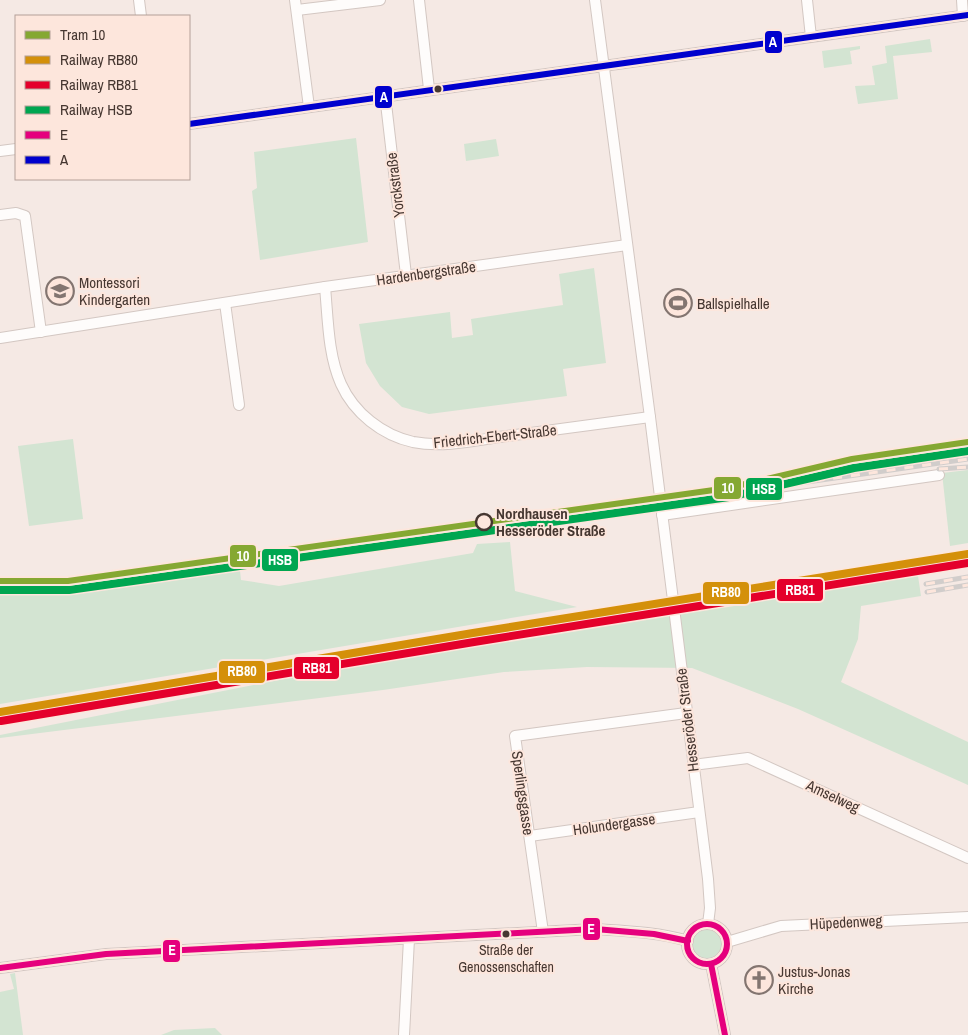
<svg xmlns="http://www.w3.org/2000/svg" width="968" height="1035" viewBox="0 0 968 1035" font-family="'Archivo Narrow',sans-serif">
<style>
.green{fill:#d3e4d2}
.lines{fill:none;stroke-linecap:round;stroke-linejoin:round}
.street-casing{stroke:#d3c7c2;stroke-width:12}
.street{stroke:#fefcfb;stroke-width:10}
.rail-casing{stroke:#d1cdcb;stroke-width:5}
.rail{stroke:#fde6dc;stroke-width:3;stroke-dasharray:9;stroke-linecap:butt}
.bus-1-casing{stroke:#fde6dc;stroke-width:10}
.bus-2-casing{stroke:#fde6dc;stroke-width:10}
.bus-1{stroke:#e5007d;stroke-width:6}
.bus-2{stroke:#0000cd;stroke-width:6}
.rail-1-casing{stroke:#fde6dc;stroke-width:11}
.rail-2-casing{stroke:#fde6dc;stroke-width:11}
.rail-3-casing{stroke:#fde6dc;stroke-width:11}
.rail-1{stroke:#d4900a;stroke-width:8}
.rail-2{stroke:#e4002b;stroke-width:8}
.rail-3{stroke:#00a651;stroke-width:8}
.tram-1-casing{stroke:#fde6dc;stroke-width:10}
.tram-1{stroke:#85a832;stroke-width:6}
.bus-dot{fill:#463731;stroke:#fde6dc;stroke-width:2}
.stop-dot{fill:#fde6dc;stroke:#463731;stroke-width:2.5}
.labels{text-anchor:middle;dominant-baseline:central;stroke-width:4;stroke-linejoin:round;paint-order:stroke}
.bus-label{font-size:14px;fill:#463731;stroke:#fde6dc}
.street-label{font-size:15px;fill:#463731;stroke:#fde6dc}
.poi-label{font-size:15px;fill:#463731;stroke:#fde6dc;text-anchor:start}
.stop-label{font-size:15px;font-weight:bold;fill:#463731;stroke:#fde6dc;text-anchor:start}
.line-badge{stroke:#fde6dc;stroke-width:2}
.badge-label{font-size:14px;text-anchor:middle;font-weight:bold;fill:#fff}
</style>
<rect width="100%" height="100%" fill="#f5e9e4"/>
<!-- green -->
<g class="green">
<polygon points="930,39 932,52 893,56 898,99 858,104 855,86 875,85 872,66 887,63 885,46"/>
<polygon points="860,46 860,49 850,51 852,64 824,68 822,51"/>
<polygon points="356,138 368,242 260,260 252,191 257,188 254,152"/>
<polygon points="496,139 499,156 466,161 464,144"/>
<polygon points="594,268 606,363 563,369 567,396 429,414 402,407 380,386 366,363 359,324 450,312 452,338 473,335 471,319 563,305 559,274"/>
<polygon points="73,439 83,519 29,526 18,446"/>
<polygon points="968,470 968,543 950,546 942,473"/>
<path d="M 510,542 L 515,591 L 577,607 L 0,704 L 0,583 C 80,591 160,573 239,561 L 241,580 L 279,586 L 473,553 L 477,544 Z"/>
<polygon points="917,569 921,596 861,606 858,639 841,682 968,742 968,785 798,709 692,668 587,667 504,672 383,690 0,738 0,735 498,637 735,596"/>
<circle cx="707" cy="944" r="15"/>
<polygon points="15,973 23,1035 0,1035 0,992 14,989 10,974"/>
<polygon points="215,1028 222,1035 161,1035 174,1030"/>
</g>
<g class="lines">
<defs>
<g id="street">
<polyline points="139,0 141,16"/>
<polyline points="295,0 309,107"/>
<polyline points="419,0 429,89"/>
<polyline points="595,0 650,417 708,879 710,908 708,924"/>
<polyline points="807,0 811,37"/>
<polyline points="962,0 963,16"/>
<polyline points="297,10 380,0"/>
<polyline points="385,95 406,275"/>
<polyline points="189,124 968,15"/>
<polyline points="0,151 16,149"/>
<polyline points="0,215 16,213 25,216 41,332"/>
<path d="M 325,287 C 328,319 328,355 341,384 C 354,413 382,435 413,442 C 444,448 477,440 507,436 C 555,430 603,423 650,417"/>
<polyline points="225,303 239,405"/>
<polyline points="0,338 325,287 627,245"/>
<polyline points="662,515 939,475"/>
<polyline points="693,765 748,758 968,858"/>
<polyline points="530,836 699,812"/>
<circle cx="707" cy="944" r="20"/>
<polyline points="543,932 515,736 686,713"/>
<polyline points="727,942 781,926 968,917"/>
<polyline points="711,964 725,1035"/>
<path d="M 0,968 L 106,954 L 595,929 C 626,931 658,932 688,941"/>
<polyline points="404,1035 409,939"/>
</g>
</defs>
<!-- street casing -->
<use href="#street" class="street-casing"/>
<!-- street -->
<use href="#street" class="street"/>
<defs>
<g id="rail">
<polyline points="939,469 968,467"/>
<polyline points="548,519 968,459"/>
<polyline points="926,584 968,577"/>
<polyline points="927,592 968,585"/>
</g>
</defs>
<!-- rail casing -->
<use href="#rail" class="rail-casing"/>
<!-- rail -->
<use href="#rail" class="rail"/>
<defs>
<g id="bus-1">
<circle cx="707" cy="944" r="20"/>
<polyline points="711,964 725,1035"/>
<polyline points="0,968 106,954 595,929 654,934 688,941"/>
</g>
<polyline id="bus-2" points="189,124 968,15"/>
</defs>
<!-- bus-1 casing -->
<use href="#bus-1" class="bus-1-casing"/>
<!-- bus-2 casing -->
<use href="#bus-2" class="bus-2-casing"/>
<!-- bus-1 -->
<use href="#bus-1" class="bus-1"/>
<!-- bus-2 -->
<use href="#bus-2" class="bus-2"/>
<defs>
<polyline id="rail-1" points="0,712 473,633 968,554"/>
<polyline id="rail-2" points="1,721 474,642 968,563"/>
<polyline id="rail-3" points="0,590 69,590 729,497 854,468 968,451"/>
</defs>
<!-- rail-1 casing -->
<use href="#rail-1" class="rail-1-casing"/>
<!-- rail-2 casing -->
<use href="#rail-2" class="rail-2-casing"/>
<!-- rail-3 casing -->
<use href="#rail-3" class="rail-3-casing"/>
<!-- rail-1 -->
<use href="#rail-1" class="rail-1"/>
<!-- rail-2 -->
<use href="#rail-2" class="rail-2"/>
<!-- rail-3 -->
<use href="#rail-3" class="rail-3"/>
<defs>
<polyline id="tram-1" points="0,581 68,581 728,488 852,459 968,442"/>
</defs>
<!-- tram-1 casing -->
<use href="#tram-1" class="tram-1-casing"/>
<!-- tram-1 -->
<use href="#tram-1" class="tram-1"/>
</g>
<!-- icons -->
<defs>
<symbol id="school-ring" viewBox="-11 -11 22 22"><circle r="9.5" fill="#fde6dc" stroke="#837570" stroke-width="1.5"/><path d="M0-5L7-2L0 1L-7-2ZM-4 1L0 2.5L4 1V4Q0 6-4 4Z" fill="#837570"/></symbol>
<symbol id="stadium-ring" viewBox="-11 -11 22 22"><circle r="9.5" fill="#fde6dc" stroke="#837570" stroke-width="1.5"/><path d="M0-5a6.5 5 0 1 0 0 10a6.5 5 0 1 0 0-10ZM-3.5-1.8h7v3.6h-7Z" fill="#837570"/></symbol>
<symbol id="church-ring" viewBox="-11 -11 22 22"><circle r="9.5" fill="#fde6dc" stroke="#837570" stroke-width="1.5"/><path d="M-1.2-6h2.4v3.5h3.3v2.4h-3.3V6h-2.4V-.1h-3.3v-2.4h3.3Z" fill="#837570"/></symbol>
</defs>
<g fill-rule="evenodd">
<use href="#school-ring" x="44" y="275" width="32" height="32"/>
<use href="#stadium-ring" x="662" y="287" width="32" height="32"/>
<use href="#church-ring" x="743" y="964" width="32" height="32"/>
</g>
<!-- markers -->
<g class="bus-dot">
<circle cx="438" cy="89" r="4.5"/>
<circle cx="506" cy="934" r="4.5"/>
</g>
<circle class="stop-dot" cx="484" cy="522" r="8"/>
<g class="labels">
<!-- bus labels -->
<g class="bus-label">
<text x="506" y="950">Straße der<tspan x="506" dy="17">Genossenschaften</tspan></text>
</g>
<!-- street labels -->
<g class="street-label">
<text transform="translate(395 185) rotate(-97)">Yorckstraße</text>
<text transform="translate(426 273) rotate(-8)">Hardenbergstraße</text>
<text transform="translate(495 436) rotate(-6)">Friedrich-Ebert-Straße</text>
<text transform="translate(687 720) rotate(-97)">Hesseröder Straße</text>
<text transform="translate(523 793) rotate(82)">Sperlingsgasse</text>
<text transform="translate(833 796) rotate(25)">Amselweg</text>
<text transform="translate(614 824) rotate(-8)">Holundergasse</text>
<text transform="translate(846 922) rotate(-3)">Hüpedenweg</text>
</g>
<!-- poi labels -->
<g class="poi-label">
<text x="79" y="282">Montessori<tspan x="79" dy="17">Kindergarten</tspan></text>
<text x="697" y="303">Ballspielhalle</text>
<text x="778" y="971">Justus-Jonas<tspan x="778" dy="17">Kirche</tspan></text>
</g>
<!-- stop labels -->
<g class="stop-label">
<text x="496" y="513">Nordhausen<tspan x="496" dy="17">Hesseröder Straße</tspan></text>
</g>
</g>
<g class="line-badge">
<rect x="764" y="30" width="19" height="24" rx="5" fill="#0000cd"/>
<rect x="374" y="85" width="19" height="24" rx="5" fill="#0000cd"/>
<rect x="713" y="476" width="29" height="24" rx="5" fill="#85a832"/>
<rect x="745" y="477" width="38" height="24" rx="5" fill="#00a651"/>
<rect x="229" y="544" width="28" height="24" rx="5" fill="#85a832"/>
<rect x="261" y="548" width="38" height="24" rx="5" fill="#00a651"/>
<rect x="776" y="578" width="48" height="24" rx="5" fill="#e4002b"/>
<rect x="702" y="581" width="48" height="24" rx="5" fill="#d4900a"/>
<rect x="293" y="656" width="47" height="24" rx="5" fill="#e4002b"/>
<rect x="218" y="660" width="48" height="24" rx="5" fill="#d4900a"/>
<rect x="582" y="917" width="19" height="24" rx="5" fill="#e5007d"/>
<rect x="162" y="939" width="19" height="24" rx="5" fill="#e5007d"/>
</g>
<g class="badge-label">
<text x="773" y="47">A</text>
<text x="384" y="102">A</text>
<text x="728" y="493">10</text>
<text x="764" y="494">HSB</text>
<text x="243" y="561">10</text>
<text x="280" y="565">HSB</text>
<text x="800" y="595">RB81</text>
<text x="726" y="597">RB80</text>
<text x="317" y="673">RB81</text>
<text x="242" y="676">RB80</text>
<text x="591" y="934">E</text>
<text x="172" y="955">E</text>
</g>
<!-- legend -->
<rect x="15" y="15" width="175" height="165" fill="#fde6dc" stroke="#b4a098"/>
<rect x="25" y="31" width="25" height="8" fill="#85a832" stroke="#b4a098"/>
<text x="60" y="40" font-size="15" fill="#463731">Tram 10</text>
<rect x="25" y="56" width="25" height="8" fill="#d4900a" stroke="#b4a098"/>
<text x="60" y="65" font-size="15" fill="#463731">Railway RB80</text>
<rect x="25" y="81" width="25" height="8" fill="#e4002b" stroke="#b4a098"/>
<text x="60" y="90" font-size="15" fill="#463731">Railway RB81</text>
<rect x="25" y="106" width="25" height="8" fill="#00a651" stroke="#b4a098"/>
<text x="60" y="115" font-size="15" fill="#463731">Railway HSB</text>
<rect x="25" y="131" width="25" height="8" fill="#e5007d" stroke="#b4a098"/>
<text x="60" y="140" font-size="15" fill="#463731">E</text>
<rect x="25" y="156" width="25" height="8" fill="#0000cd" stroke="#b4a098"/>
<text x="60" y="165" font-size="15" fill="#463731">A</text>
</svg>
